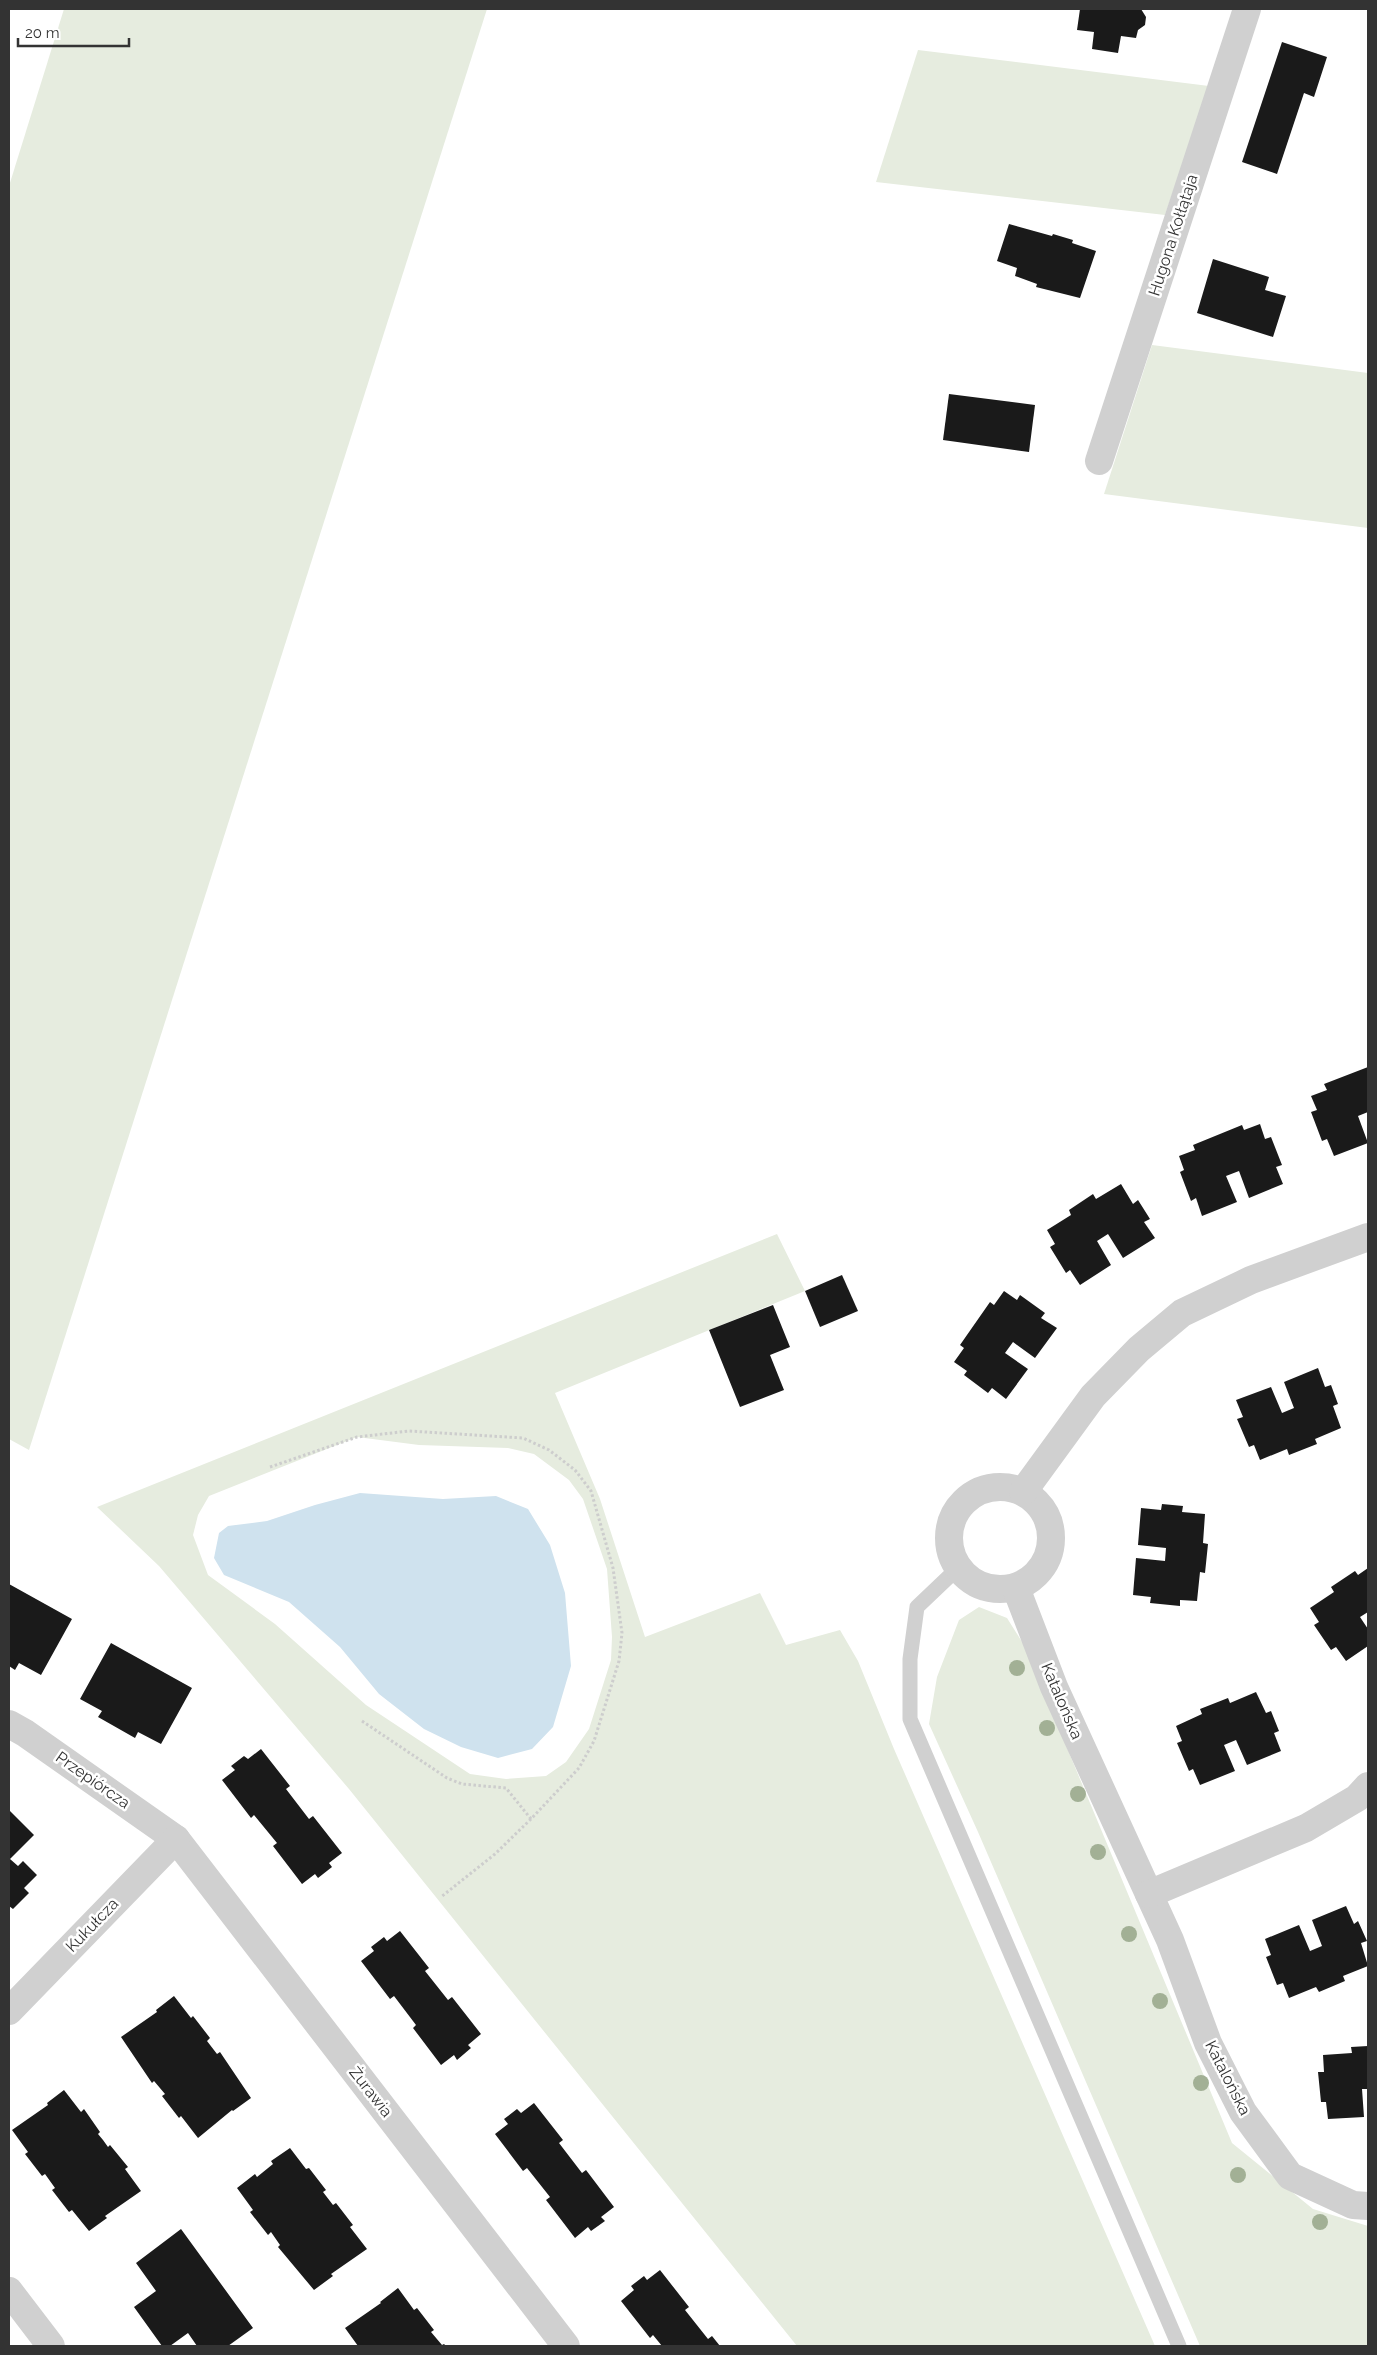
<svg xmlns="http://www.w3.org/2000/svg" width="1377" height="2355" viewBox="0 0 1377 2355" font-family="Raleway,sans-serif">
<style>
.green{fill:#e6ecdf;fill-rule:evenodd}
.water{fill:#cfe2ee}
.building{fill:#1a1a1a}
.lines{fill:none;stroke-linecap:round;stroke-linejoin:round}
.path{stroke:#cdcdcd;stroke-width:3;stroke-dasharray:2.5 2.5;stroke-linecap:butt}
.service{stroke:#d0d0d0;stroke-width:15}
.minor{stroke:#d0d0d0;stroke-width:28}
.tree{fill:#a2b095}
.labels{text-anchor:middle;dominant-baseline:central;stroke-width:5;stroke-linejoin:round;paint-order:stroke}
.street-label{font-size:16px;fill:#333;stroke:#fff}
</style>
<rect width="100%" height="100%" fill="#fff"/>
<!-- green -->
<g class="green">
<polygon points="64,9 487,9 29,1450 9,1439 9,186"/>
<polygon points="918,50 1209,86 1165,215 876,182"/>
<polygon points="1152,345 1368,373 1368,528 1104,494"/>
<path d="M 777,1234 L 805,1291 L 555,1393 L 600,1499 L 645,1637 L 760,1593 L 786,1645 L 840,1630 L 858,1661 L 894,1749 L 1155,2346 L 797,2346 L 349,1789 L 159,1566 L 97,1507 ZM 357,1437 L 419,1445 L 508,1448 L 534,1454 L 569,1480 L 583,1499 L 607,1569 L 612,1637 L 611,1660 L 589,1729 L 566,1762 L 546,1776 L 506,1779 L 470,1774 L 366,1705 L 275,1624 L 208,1575 L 193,1535 L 198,1515 L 209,1496 Z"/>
<polygon points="979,1607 1007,1618 1024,1645 1232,2143 1313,2209 1368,2226 1368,2346 1200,2346 978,1832 929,1724 937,1677 959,1620"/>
</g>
<!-- water -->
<polygon class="water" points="360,1493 443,1499 496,1496 528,1509 550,1545 565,1593 571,1666 553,1727 532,1749 498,1758 461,1747 424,1729 379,1694 340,1647 289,1602 224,1575 214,1558 219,1533 228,1526 267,1521 315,1505"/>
<!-- building -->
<g class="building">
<polygon points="1080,9 1141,9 1146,17 1145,25 1138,30 1136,38 1121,36 1118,53 1092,49 1094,32 1077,30"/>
<polygon points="1282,42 1327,57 1314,97 1304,93 1277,174 1242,162"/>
<polygon points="1009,224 1052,236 1053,234 1073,240 1072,243 1096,251 1080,298 1036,287 1037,284 1015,276 1017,268 997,261"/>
<polygon points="1213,259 1269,277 1265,290 1286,296 1273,337 1197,313"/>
<polygon points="949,394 1035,405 1029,452 943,440"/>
<polygon points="1368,1067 1368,1112 1358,1116 1368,1143 1334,1156 1327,1139 1322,1141 1311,1112 1317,1110 1311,1096 1327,1090 1324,1084"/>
<polygon points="1260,1124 1265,1139 1271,1137 1282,1165 1276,1167 1283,1184 1249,1198 1239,1171 1226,1176 1237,1202 1202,1216 1196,1198 1191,1201 1180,1172 1184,1170 1179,1156 1195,1150 1193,1145 1242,1125 1244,1130"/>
<polygon points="1121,1184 1133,1204 1138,1200 1150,1219 1144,1222 1155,1238 1123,1258 1108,1234 1097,1241 1111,1265 1080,1285 1070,1270 1066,1273 1050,1247 1055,1244 1047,1230 1071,1215 1069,1210 1093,1194 1096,1199"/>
<polygon points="842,1275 858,1311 820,1327 805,1291"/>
<polygon points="1004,1291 1017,1300 1020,1295 1045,1313 1041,1318 1057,1328 1035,1358 1013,1342 1005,1353 1028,1369 1006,1399 992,1388 988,1393 964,1375 967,1371 954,1362 964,1348 960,1345 990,1302 994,1305"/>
<polygon points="773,1305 790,1347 770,1355 784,1390 740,1407 709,1330"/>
<polygon points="1318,1368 1325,1387 1331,1385 1338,1404 1333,1406 1341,1428 1315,1439 1317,1444 1289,1455 1287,1449 1260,1460 1254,1445 1249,1447 1237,1419 1243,1417 1236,1400 1271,1387 1282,1413 1294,1408 1284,1382"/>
<polygon points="1162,1504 1183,1506 1182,1512 1205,1514 1203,1543 1208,1544 1205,1573 1200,1572 1197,1601 1180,1600 1180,1606 1150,1603 1151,1597 1133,1595 1136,1558 1165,1561 1166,1548 1138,1545 1141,1508 1161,1510"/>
<polygon points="1368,1568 1368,1612 1360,1617 1368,1629 1368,1646 1346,1661 1336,1647 1331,1650 1314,1625 1319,1622 1310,1608 1334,1592 1331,1587 1355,1571 1358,1575"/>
<polygon points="9,1584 72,1619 41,1675 19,1663 15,1670 9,1666"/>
<polygon points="111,1643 192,1688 161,1744 138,1732 135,1738 98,1717 102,1711 80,1699"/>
<polygon points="1256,1692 1266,1713 1271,1711 1279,1731 1274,1733 1281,1751 1247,1765 1236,1740 1224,1745 1235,1771 1200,1785 1193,1769 1189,1771 1177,1743 1182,1741 1176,1726 1202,1714 1200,1709 1228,1698 1230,1703"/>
<polygon points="261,1749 290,1786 286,1789 309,1819 313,1816 342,1853 329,1863 332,1867 318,1878 315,1874 302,1884 273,1846 277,1843 254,1815 251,1818 222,1780 235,1770 231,1766 244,1756 248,1759"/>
<polygon points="9,1810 34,1835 10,1859 18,1866 23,1861 37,1875 24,1888 29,1893 13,1909 9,1906"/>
<polygon points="1346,1906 1354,1924 1358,1921 1367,1941 1361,1943 1368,1966 1343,1976 1345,1981 1319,1992 1316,1987 1289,1998 1283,1983 1277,1985 1266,1957 1271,1955 1265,1939 1299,1925 1310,1951 1322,1946 1312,1920"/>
<polygon points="400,1931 429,1968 425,1971 448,2000 452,1997 481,2034 468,2045 471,2048 457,2060 454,2055 441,2065 413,2028 416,2025 394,1996 390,1999 361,1961 374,1951 371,1947 384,1937 387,1941"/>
<polygon points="174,1996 191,2018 193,2016 210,2038 207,2041 217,2054 220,2052 251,2098 233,2111 232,2110 198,2138 181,2116 179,2118 162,2096 165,2094 154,2081 152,2083 121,2037 157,2012 156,2010"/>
<polygon points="1368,2046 1368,2089 1362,2089 1364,2117 1328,2119 1326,2102 1321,2102 1318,2072 1324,2072 1323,2055 1352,2053 1351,2047"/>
<polygon points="64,2090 81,2112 84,2109 100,2132 98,2134 103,2140 108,2147 110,2145 128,2167 125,2169 141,2191 105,2216 107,2218 89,2231 72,2210 69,2212 52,2190 55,2188 45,2174 42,2176 25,2154 28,2152 12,2130 48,2105 47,2103"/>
<polygon points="534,2103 563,2140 559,2143 582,2173 586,2170 614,2207 601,2217 605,2221 591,2231 588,2227 575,2238 546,2200 550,2197 527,2168 523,2171 495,2134 508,2124 504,2119 517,2109 521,2113"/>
<polygon points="290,2148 306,2169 309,2168 326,2190 323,2192 333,2205 336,2203 353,2225 350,2227 367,2249 331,2274 333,2276 314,2290 278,2247 280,2245 271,2232 268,2235 250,2212 253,2210 237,2188 255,2174 257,2177 273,2164 271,2161"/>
<polygon points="181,2229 253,2328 228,2346 197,2346 188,2333 170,2346 162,2346 134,2307 156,2291 136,2263"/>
<polygon points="660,2270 689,2307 685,2310 708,2339 712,2336 720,2346 662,2346 653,2335 650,2338 621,2301 634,2290 631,2286 644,2276 647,2280"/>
<polygon points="398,2288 414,2310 417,2308 434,2330 431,2332 442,2345 444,2344 446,2346 358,2346 345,2328 381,2303 380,2302"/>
</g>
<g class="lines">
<!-- path -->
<g class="path">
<polyline points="270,1467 357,1437 409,1431 523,1438 549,1450 575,1470 591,1491 613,1568 622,1633 619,1661 594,1741 579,1768 531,1819 495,1854 441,1897"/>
<polyline points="362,1721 447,1778 462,1784 506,1788 531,1819"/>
</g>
<!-- service -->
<polyline class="service" points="958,1568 917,1607 910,1659 910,1719 1179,2346"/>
<!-- minor -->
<g class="minor">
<polyline points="1099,461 1247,9"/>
<circle cx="1000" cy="1538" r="51"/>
<polyline points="1023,1492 1093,1396 1139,1349 1182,1313 1251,1280 1368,1237"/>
<polyline points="1016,1588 1054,1687 1170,1940 1208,2043 1243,2112 1290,2176 1353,2205 1368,2206"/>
<polyline points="9,1724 25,1733 176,1839 566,2346"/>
<polyline points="1149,1894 1306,1828 1357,1798 1368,1786"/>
<polyline points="9,2011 176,1839"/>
<polyline points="9,2291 51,2346"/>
</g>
</g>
<!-- trees -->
<g class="tree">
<circle cx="1017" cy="1668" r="8"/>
<circle cx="1047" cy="1728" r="8"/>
<circle cx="1078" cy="1794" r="8"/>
<circle cx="1098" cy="1852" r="8"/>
<circle cx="1129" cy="1934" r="8"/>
<circle cx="1160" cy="2001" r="8"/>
<circle cx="1201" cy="2083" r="8"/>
<circle cx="1238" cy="2175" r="8"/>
<circle cx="1320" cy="2222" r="8"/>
</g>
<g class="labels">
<!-- street labels -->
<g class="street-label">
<text transform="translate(1173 235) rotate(-72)">Hugona Kołłątaja</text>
<text transform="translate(1062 1701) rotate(67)">Katalońska</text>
<text transform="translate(93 1780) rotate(35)">Przepiórcza</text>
<text transform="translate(92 1925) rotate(-46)">Kukułcza</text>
<text transform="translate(1228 2078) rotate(63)">Katalońska</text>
<text transform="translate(371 2092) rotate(52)">Żurawia</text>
</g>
</g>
<!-- border -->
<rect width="1377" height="2355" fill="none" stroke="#333333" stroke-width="20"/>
<!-- scale -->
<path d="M18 38v8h111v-8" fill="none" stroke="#333333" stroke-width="2.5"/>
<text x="25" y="38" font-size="15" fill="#333333" stroke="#ffffff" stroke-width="4" paint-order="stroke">20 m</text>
</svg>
